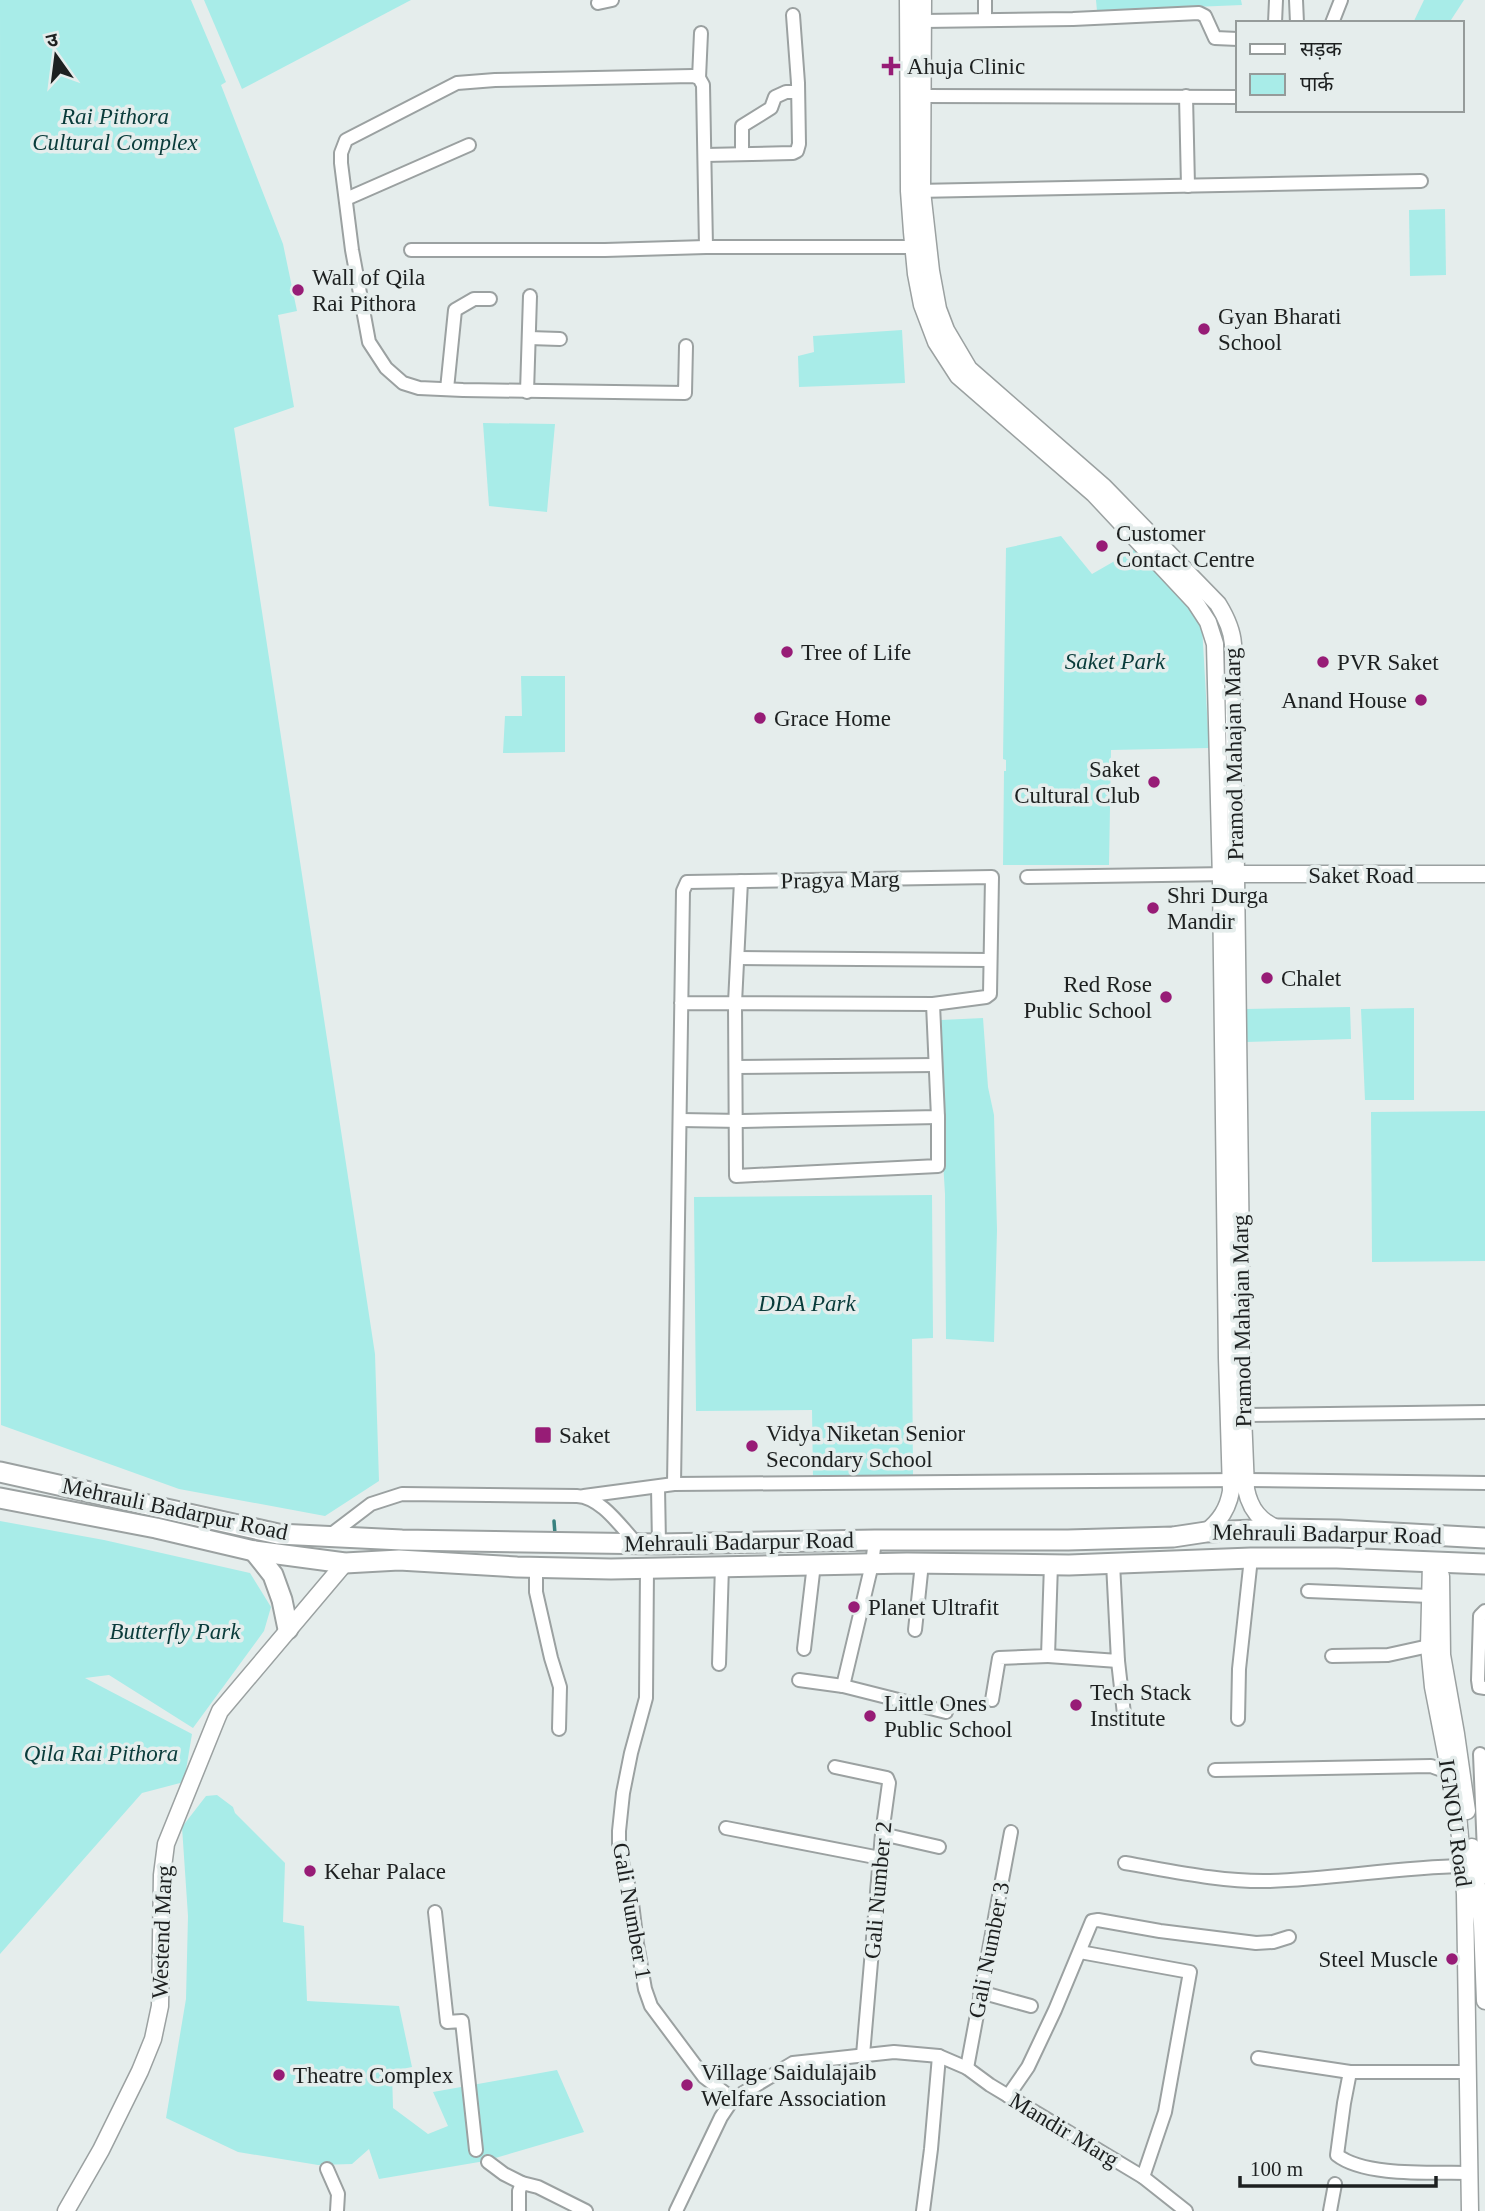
<svg xmlns="http://www.w3.org/2000/svg" width="1485" height="2211" viewBox="0 0 1485 2211" font-family="'Times New Roman','Noto Sans Devanagari',serif">
<style>
.green{fill:#a8ece8}
.lines{fill:none;stroke-linecap:round;stroke-linejoin:round}
.stream{stroke:#38827f;stroke-width:3.5}
.minor-casing{stroke:#9ba1a1;stroke-width:16}
.tertiary-casing{stroke:#9ba1a1;stroke-width:19}
.primary-casing{stroke:#9ba1a1;stroke-width:23}
.minor{stroke:#fff;stroke-width:12}
.tertiary{stroke:#fff;stroke-width:16}
.primary{stroke:#fff;stroke-width:19}
.poi-dot{fill:#971c76;stroke:#e5edec;stroke-width:2.5}
.labels{text-anchor:middle;dominant-baseline:central;stroke-width:7;stroke-linejoin:round;paint-order:stroke}
.poi-label{font-size:23px;fill:#1d2020;stroke:#e5edec;text-anchor:start}
.park-label{font-size:23px;font-style:italic;fill:#093b3a;stroke:#e5edec}
.street-label{font-size:23px;fill:#1d2020;stroke:#e5edec}
</style>
<rect width="100%" height="100%" fill="#e5edec"/>
<!-- green -->
<g class="green">
<polygon points="0,0 191,0 226,82 221,85 283,244 297,311 278,315 294,407 234,428 375,1354 379,1481 325,1516 179,1489 1,1425"/>
<polygon points="204,0 411,0 242,89"/>
<polygon points="1096,0 1241,0 1242,5 1097,11"/>
<polygon points="1424,0 1464,0 1449,23 1413,23"/>
<polygon points="1445,209 1446,275 1410,276 1409,210"/>
<polygon points="902,330 905,383 799,387 798,356 814,352 813,336"/>
<polygon points="483,423 555,424 547,512 489,506"/>
<polygon points="1061,536 1092,574 1139,547 1172,583 1202,626 1209,748 1111,750 1109,865 1003,865 1004,771 1006,771 1006,760 1003,759 1006,548"/>
<polygon points="521,676 565,676 565,752 503,753 505,716 522,716"/>
<polygon points="1350,1007 1351,1039 1246,1042 1245,1009"/>
<polygon points="1414,1008 1414,1100 1365,1100 1361,1009"/>
<polygon points="983,1018 988,1087 994,1115 997,1230 994,1342 946,1339 945,1194 939,1094 941,1020"/>
<polygon points="1485,1111 1485,1261 1372,1262 1371,1112"/>
<polygon points="932,1195 933,1338 912,1339 913,1476 813,1477 812,1410 696,1411 694,1197"/>
<polygon points="0,1521 104,1540 250,1573 271,1607 264,1631 193,1728 109,1675 85,1678 192,1734 184,1782 142,1793 0,1954"/>
<polygon points="217,1795 233,1807 235,1813 285,1863 283,1922 304,1926 307,2001 399,2006 412,2067 392,2071 393,2108 428,2134 448,2126 433,2092 557,2070 584,2132 485,2161 379,2179 369,2149 352,2164 318,2165 238,2152 166,2118 186,1999 188,1916 182,1827 206,1796"/>
</g>
<g class="lines">
<!-- stream -->
<polyline class="stream" points="554,1521 555,1534"/>
<defs>
<g id="minor">
<polyline points="985,0 985,20"/>
<polyline points="1296,0 1297,23"/>
<polyline points="598,3 612,0"/>
<polyline points="923,21 1073,19 1199,13 1205,16 1215,38 1238,39"/>
<polyline points="1275,23 1276,0"/>
<polyline points="1332,23 1341,0"/>
<polyline points="699,78 701,33"/>
<polyline points="923,96 1238,97"/>
<polyline points="1186,96 1188,186"/>
<polyline points="742,154 742,126 771,108 775,97 786,92 798,92"/>
<polyline points="705,155 793,153 797,151 799,144 798,83 793,15"/>
<polyline points="916,191 1421,181"/>
<polyline points="346,199 469,145"/>
<polyline points="411,250 605,250 706,247 921,247"/>
<polyline points="529,338 560,339"/>
<polyline points="686,346 685,393 463,390 419,388 403,383 386,368 369,342 352,250 341,163 341,153 346,140 457,83 495,80 693,76 699,78 703,85 706,247"/>
<polyline points="447,389 455,310 474,299 490,299"/>
<polyline points="527,392 530,296"/>
<polyline points="1027,877 1229,874"/>
<polyline points="741,881 735,1003 736,1176 938,1166 938,1117"/>
<polyline points="738,958 990,960"/>
<polyline points="736,1067 935,1065"/>
<polyline points="680,1120 742,1121 938,1117 933,1004"/>
<polyline points="1243,1415 1485,1412"/>
<polyline points="674,1484 683,891 687,882 992,877 990,994 986,997 933,1004 681,1003"/>
<polyline points="658,1487 659,1544"/>
<polyline points="584,1496 674,1484 1246,1480 1485,1483"/>
<path d="M 329,1536 L 371,1504 L 402,1494 L 577,1496 C 601,1497 621,1527 637,1544"/>
<polyline points="536,1567 536,1592 551,1658 560,1687 559,1729"/>
<polyline points="647,1568 646,1698 631,1753 623,1793 619,1831 619,1851 631,1895 637,1944 645,1989 651,2006 704,2077 733,2099"/>
<polyline points="1308,1591 1430,1596"/>
<polyline points="1485,1611 1480,1616 1478,1680 1479,1687 1485,1688"/>
<polyline points="915,1630 922,1563"/>
<polyline points="804,1649 814,1564"/>
<polyline points="1048,1656 1118,1661 1113,1563"/>
<polyline points="1332,1656 1388,1655 1429,1646"/>
<polyline points="1118,1661 1124,1714"/>
<polyline points="719,1664 722,1566"/>
<polyline points="799,1680 843,1686 946,1712"/>
<polyline points="843,1686 872,1564 875,1540"/>
<polyline points="992,1700 999,1658 1048,1656 1051,1564"/>
<polyline points="1238,1719 1239,1669 1251,1558"/>
<polyline points="1480,1754 1485,1877"/>
<polyline points="835,1767 887,1778 889,1783 882,1834 863,2055"/>
<polyline points="1215,1770 1431,1766 1450,1773"/>
<polyline points="726,1828 880,1858"/>
<polyline points="882,1834 939,1847"/>
<path d="M 1125,1863 C 1172,1871 1221,1882 1269,1881 C 1334,1879 1398,1867 1463,1866"/>
<polyline points="435,1912 447,2022 462,2021 476,2150"/>
<polyline points="1080,1952 1190,1972 1165,2112 1143,2177"/>
<polyline points="980,1992 1031,2006"/>
<polyline points="1258,2058 1350,2072 1469,2072"/>
<polyline points="967,2068 1011,1832"/>
<path d="M 1350,2072 L 1344,2103 L 1337,2155 C 1365,2177 1434,2172 1469,2173"/>
<polyline points="1008,2096 1028,2067 1055,2010 1092,1921 1098,1920 1160,1931 1256,1943 1273,1942 1289,1937"/>
<polyline points="488,2162 504,2174 522,2183 538,2187 586,2211"/>
<polyline points="327,2169 338,2194 337,2211"/>
<polyline points="519,2211 519,2191 522,2183"/>
<polyline points="676,2211 721,2117 733,2099 793,2063 894,2052 939,2056 967,2068 990,2085 1143,2177 1186,2211"/>
<polyline points="923,2211 931,2149 939,2056"/>
<polyline points="1330,2211 1335,2184"/>
</g>
<g id="tertiary">
<path d="M 908,0 L 909,191 L 912,232 L 916,274 L 922,305 L 936,342 L 958,376 L 1094,494 L 1195,602 L 1208,622 L 1215,644 L 1221,881 L 1227,1358 L 1231,1491 C 1228,1509 1220,1521 1206,1532"/>
<path d="M 923,0 L 922,191 L 931,271 L 938,309 L 946,330 L 969,369 L 1104,487 L 1218,604 C 1226,617 1232,629 1233,644 L 1243,1415 L 1246,1489 C 1250,1509 1260,1522 1279,1529"/>
<polyline points="1236,874 1485,874"/>
<polyline points="1431,1563 1429,1646 1433,1687 1458,1815 1465,1894 1470,2211"/>
<polyline points="1441,1576 1442,1655 1456,1734 1467,1811"/>
<polyline points="1472,1847 1482,1924 1485,2001"/>
<polyline points="66,2211 101,2150 140,2071 153,2039 160,2006 162,1875 166,1844 217,1718 220,1711 345,1563"/>
</g>
<g id="primary">
<polyline points="0,1472 278,1534 402,1540 659,1544 875,1540 1068,1540 1173,1537 1206,1532 1279,1529 1339,1530 1485,1538"/>
<polyline points="0,1498 156,1528 254,1551 345,1563 399,1560 517,1567 611,1569 907,1563 1069,1565 1251,1558 1337,1558 1485,1564"/>
<polyline points="254,1551 273,1575 282,1600 288,1629"/>
</g>
</defs>
<!-- minor casing -->
<use href="#minor" class="minor-casing"/>
<!-- tertiary casing -->
<use href="#tertiary" class="tertiary-casing"/>
<!-- primary casing -->
<use href="#primary" class="primary-casing"/>
<!-- minor -->
<use href="#minor" class="minor"/>
<!-- tertiary -->
<use href="#tertiary" class="tertiary"/>
<!-- primary -->
<use href="#primary" class="primary"/>
</g>
<!-- markers -->
<g class="poi-dot">
<path d="M887.5 55.5h7v7h7v7h-7v7h-7v-7h-7v-7h7z"/>
<circle cx="298" cy="290" r="7"/>
<circle cx="1204" cy="329" r="7"/>
<circle cx="1102" cy="546" r="7"/>
<circle cx="787" cy="652" r="7"/>
<circle cx="1323" cy="662" r="7"/>
<circle cx="1421" cy="700" r="7"/>
<circle cx="760" cy="718" r="7"/>
<circle cx="1154" cy="782" r="7"/>
<circle cx="1153" cy="908" r="7"/>
<circle cx="1267" cy="978" r="7"/>
<circle cx="1166" cy="997" r="7"/>
<rect x="534" y="1426" width="18" height="18" rx="3.5"/>
<circle cx="752" cy="1446" r="7"/>
<circle cx="854" cy="1607" r="7"/>
<circle cx="1076" cy="1705" r="7"/>
<circle cx="870" cy="1716" r="7"/>
<circle cx="310" cy="1871" r="7"/>
<circle cx="1452" cy="1959" r="7"/>
<circle cx="279" cy="2075" r="7"/>
<circle cx="687" cy="2085" r="7"/>
</g>
<g class="labels">
<!-- poi labels -->
<g class="poi-label">
<text x="907" y="66">Ahuja Clinic</text>
<text x="312" y="277">Wall of Qila<tspan x="312" dy="26">Rai Pithora</tspan></text>
<text x="1218" y="316">Gyan Bharati<tspan x="1218" dy="26">School</tspan></text>
<text x="1116" y="533">Customer<tspan x="1116" dy="26">Contact Centre</tspan></text>
<text x="801" y="652">Tree of Life</text>
<text x="1337" y="662">PVR Saket</text>
<text x="1407" y="700" text-anchor="end">Anand House</text>
<text x="774" y="718">Grace Home</text>
<text x="1140" y="769" text-anchor="end">Saket<tspan x="1140" dy="26">Cultural Club</tspan></text>
<text x="1167" y="895">Shri Durga<tspan x="1167" dy="26">Mandir</tspan></text>
<text x="1281" y="978">Chalet</text>
<text x="1152" y="984" text-anchor="end">Red Rose<tspan x="1152" dy="26">Public School</tspan></text>
<text x="766" y="1433">Vidya Niketan Senior<tspan x="766" dy="26">Secondary School</tspan></text>
<text x="559" y="1435">Saket</text>
<text x="868" y="1607">Planet Ultrafit</text>
<text x="1090" y="1692">Tech Stack<tspan x="1090" dy="26">Institute</tspan></text>
<text x="884" y="1703">Little Ones<tspan x="884" dy="26">Public School</tspan></text>
<text x="324" y="1871">Kehar Palace</text>
<text x="1438" y="1959" text-anchor="end">Steel Muscle</text>
<text x="701" y="2072">Village Saidulajaib<tspan x="701" dy="26">Welfare Association</tspan></text>
<text x="293" y="2075">Theatre Complex</text>
</g>
<!-- park labels -->
<g class="park-label">
<text x="115" y="116">Rai Pithora<tspan x="115" dy="26">Cultural Complex</tspan></text>
<text x="1115" y="661">Saket Park</text>
<text x="807" y="1303">DDA Park</text>
<text x="175" y="1631">Butterfly Park</text>
<text x="101" y="1753">Qila Rai Pithora</text>
</g>
<!-- street labels -->
<g class="street-label">
<text transform="translate(1234 754) rotate(-91)">Pramod Mahajan Marg</text>
<text x="1361" y="875">Saket Road</text>
<text transform="translate(840 880) rotate(-1)">Pragya Marg</text>
<text transform="translate(1242 1321) rotate(-91)">Pramod Mahajan Marg</text>
<text transform="translate(175 1509) rotate(12)">Mehrauli Badarpur Road</text>
<text transform="translate(1327 1534) rotate(1)">Mehrauli Badarpur Road</text>
<text transform="translate(739 1542) rotate(-1)">Mehrauli Badarpur Road</text>
<text transform="translate(1455 1823) rotate(82)">IGNOU Road</text>
<text transform="translate(878 1890) rotate(-85)">Gali Number 2</text>
<text transform="translate(632 1911) rotate(80)">Gali Number 1</text>
<text transform="translate(162 1932) rotate(-88)">Westend Marg</text>
<text transform="translate(989 1950) rotate(-79)">Gali Number 3</text>
<text transform="translate(1064 2130) rotate(31)">Mandir Marg</text>
</g>
</g>
<!-- legend -->
<rect x="1236" y="21" width="228" height="91" fill="#e5edec" stroke="#959b9a" stroke-width="2"/>
<rect x="1250" y="44" width="35" height="10" fill="#ffffff" stroke="#959b9a" stroke-width="2"/>
<text x="1300" y="56" font-size="21" fill="#1d2020">सड़क</text>
<rect x="1250" y="74" width="35" height="21" fill="#a8ece8" stroke="#959b9a" stroke-width="2"/>
<text x="1300" y="91" font-size="21" fill="#1d2020">पार्क</text>
<!-- north arrow -->
<g transform="translate(56 56) rotate(346)" stroke="#e5edec" stroke-width="5" paint-order="stroke">
<path d="M0-5L12 26L0 18L-12 26Z" fill="#1d2020"/>
<text y="-10" font-size="19" font-weight="bold" text-anchor="middle" fill="#1d2020">उ</text>
</g>
<!-- scale -->
<path d="M1240 2176v10h196v-10" fill="none" stroke="#1d2020" stroke-width="3.5"/>
<text x="1250" y="2176" font-size="21" fill="#1d2020" stroke="#e5edec" stroke-width="5" paint-order="stroke">100 m</text>
</svg>
